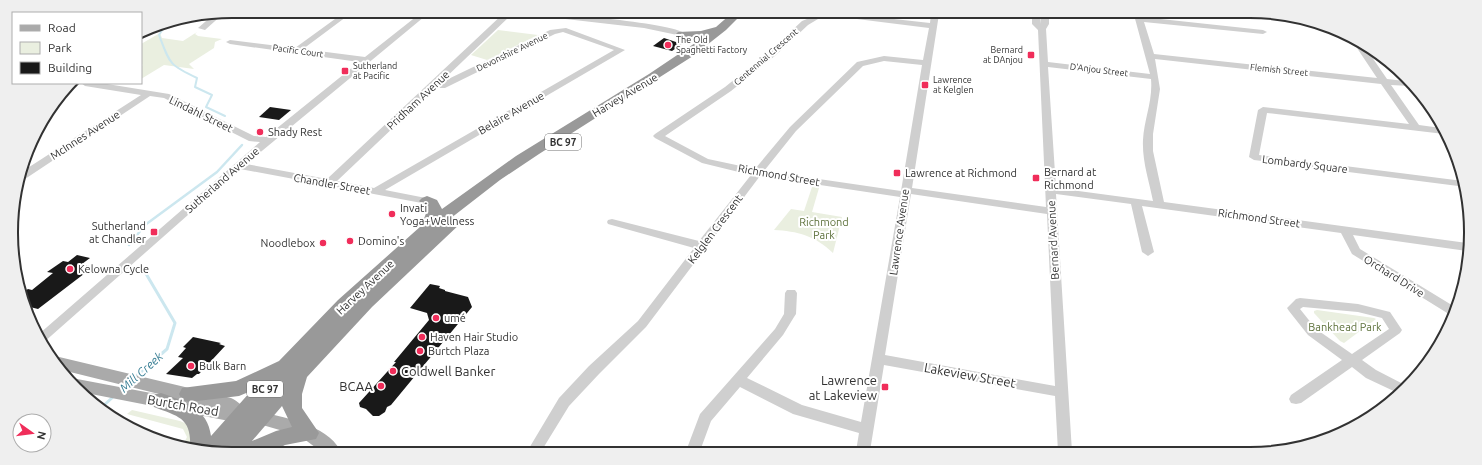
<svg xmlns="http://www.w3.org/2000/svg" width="1482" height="465" viewBox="0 0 1482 465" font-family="Ubuntu,sans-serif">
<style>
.green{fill:#eaefe0}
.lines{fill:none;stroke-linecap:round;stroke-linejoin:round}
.stream-far2{stroke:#cce7ef;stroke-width:2}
.stream-far1{stroke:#cce7ef;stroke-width:2.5}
.stream{stroke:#cce7ef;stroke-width:3}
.building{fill:#191919}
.minor{fill:#cfcfcf;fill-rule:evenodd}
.major{fill:#aaa;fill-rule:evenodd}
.highway{fill:#999;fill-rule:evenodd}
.poi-dot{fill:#f02d5a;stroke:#fff;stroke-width:1.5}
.labels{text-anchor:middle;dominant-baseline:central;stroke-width:4;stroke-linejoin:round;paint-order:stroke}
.far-poi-label{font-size:9px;fill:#323232;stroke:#fff;text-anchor:start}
.far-street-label{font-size:9px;fill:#323232;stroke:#fff}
.shield{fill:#fff;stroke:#707070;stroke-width:1}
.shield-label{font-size:10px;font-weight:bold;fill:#323232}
.street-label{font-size:11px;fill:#323232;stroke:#fff}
.poi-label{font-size:11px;fill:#323232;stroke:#fff;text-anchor:start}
.park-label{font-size:11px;fill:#5d713b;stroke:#fff}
.water-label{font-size:12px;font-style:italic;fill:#377e94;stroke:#fff}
.near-poi-label{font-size:13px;fill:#323232;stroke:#fff;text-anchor:end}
.near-street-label{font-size:13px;fill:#323232;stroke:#fff}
.rim{fill:none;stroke:#323232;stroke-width:2}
</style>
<rect width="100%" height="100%" fill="#fff"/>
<!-- green -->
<g class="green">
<polygon points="498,30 538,35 487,60 471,55"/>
<polygon points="197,32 195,34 198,36 222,39 215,42 214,48 189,64 194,69 164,65 141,79 141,66 143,65 141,64 141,44 160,33 162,38 183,41"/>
<path d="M 812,187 L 819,188 L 812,212 L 842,217 L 833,253 C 816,236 797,231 774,230 L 791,209 L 804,211 Z"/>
<polygon points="1317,310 1374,318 1376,319 1344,343 1340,341 1314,313 1314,311"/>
<polygon points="132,410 180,421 187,424 193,440 185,448 182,447 187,437 183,429 127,414"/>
</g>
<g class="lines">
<!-- stream-far2 -->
<path class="stream-far2" d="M 166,24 L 159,35 C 170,64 169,65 197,78 L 195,87 L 212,95 L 206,107 L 225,116"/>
<!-- stream-far1 -->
<g class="stream-far1">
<polyline points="129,245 145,225 217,172 242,145"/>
<polyline points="142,267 146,273"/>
</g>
<!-- stream -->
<g class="stream">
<polyline points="135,377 167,349 175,323 145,272"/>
<polyline points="101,408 114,396"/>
</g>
</g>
<!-- building -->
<g class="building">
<polygon points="664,38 682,44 672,51 653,46"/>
<polygon points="270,107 291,110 279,120 259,117"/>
<polygon points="77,255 90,258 82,264 93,267 38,309 26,306 20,294 28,289 32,290 53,273 47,272 63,261 68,262"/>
<polygon points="430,284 440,286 439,288 445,290 445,291 468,297 472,307 391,405 387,407 385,412 379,416 373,416 366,409 360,407 359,403 396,362 394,362 429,320 427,313 410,308"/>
<polygon points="193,337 221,343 219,344 225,346 199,374 197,374 192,378 166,374 183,358 178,357 186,348 183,347"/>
</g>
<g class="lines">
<!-- minor -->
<g class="minor">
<path d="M 346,11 L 354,11 L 303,49 L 365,57 L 422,12 L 430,12 L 246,164 L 327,179 L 505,12 L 512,14 L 440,83 L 550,30 L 566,28 L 625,50 L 385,190 L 431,199 L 432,201 L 431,203 L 427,204 L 240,169 L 43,343 L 39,334 L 260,142 L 249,141 L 164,98 L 150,96 L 25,179 L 20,180 L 23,171 L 141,95 L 85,86 L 81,83 L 101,83 L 169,94 L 254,136 L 266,137 L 359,62 L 230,44 L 226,42 L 230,40 L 295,48 ZM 563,32 L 614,50 L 374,188 L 337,181 L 435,88 L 445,88 L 555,34 Z"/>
<path d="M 518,12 C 543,12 672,22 686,34 L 682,36 L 644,28 L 522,14 Z"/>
<polygon points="224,13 205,30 198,28 213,15"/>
<path d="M 849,14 L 930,23 L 931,14 L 939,14 L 912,188 L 1046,207 L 1038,30 L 1032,24 L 1032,14 L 1040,14 L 1041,24 L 1041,14 L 1049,14 L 1049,24 L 1046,29 L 1048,62 L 1150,74 L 1134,15 L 1142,15 L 1142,17 L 1263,30 L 1267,32 L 1263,34 L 1144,22 L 1154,54 L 1377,78 L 1353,42 L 1354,41 L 1363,44 L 1387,79 L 1405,81 L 1410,86 L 1391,85 L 1419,125 L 1441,128 L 1444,134 L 1267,113 L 1259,155 L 1463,181 L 1466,187 L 1254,160 L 1249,157 L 1258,110 L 1263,107 L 1409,124 L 1381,84 L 1155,59 L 1160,89 L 1153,134 L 1153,151 L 1164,202 L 1467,243 L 1467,251 L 1353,235 L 1360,249 L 1455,307 L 1452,316 L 1352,254 L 1341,233 L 1142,206 L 1154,252 L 1148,256 L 1142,252 L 1131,204 L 1056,194 L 1072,452 L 1058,452 L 1055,396 L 884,365 L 870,451 L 856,451 L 859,433 L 793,414 L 740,387 L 711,421 L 700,451 L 686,451 L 700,414 L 775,329 L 784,314 L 785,293 L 787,290 L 795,290 L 797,293 L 796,314 L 794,317 L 783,335 L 747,378 L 802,405 L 861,422 L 900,197 L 760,176 L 646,327 L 599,374 L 569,406 L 542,450 L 528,450 L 559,398 L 589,366 L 638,321 L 694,248 L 608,224 L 607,222 L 608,220 L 612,219 L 699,241 L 751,175 L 702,163 L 655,138 L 653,136 L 655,134 L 725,87 L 770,51 L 802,21 L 817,15 ZM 849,18 L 929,28 L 923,60 L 884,56 L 857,62 L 790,127 L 755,169 L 708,159 L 665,136 L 731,91 L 776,55 L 808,25 L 818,19 ZM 884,61 L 922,65 L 901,191 L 764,171 L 796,131 L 863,66 ZM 1048,67 L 1151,79 C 1153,101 1144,119 1143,140 C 1142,161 1149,181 1153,201 L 1056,188 ZM 911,194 L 1047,214 L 1055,386 L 885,355 Z"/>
<polygon points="157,26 157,29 141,40 141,34 149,28"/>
<path d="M 1300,298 L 1358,304 L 1390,312 L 1402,330 L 1400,333 L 1362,360 L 1376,370 L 1407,386 L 1400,394 L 1366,378 L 1352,367 L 1301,403 L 1296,404 L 1291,403 L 1289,399 L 1291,395 L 1342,360 L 1308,335 L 1289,311 L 1287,308 L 1296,299 ZM 1303,307 L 1358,312 L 1382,318 L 1389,329 L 1352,354 L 1316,329 L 1300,309 Z"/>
</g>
<!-- major -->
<path class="major" d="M 55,356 L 231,398 C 238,401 243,408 249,409 C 276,416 326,423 340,450 L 319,450 L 304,439 L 290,433 L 266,426 L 224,420 L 86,393 L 73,380 L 77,379 L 167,396 L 62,370 L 50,358 Z"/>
<!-- highway -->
<path class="highway" d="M 732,13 L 743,13 L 726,30 L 693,56 L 539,154 L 500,180 L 451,218 L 460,218 L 462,222 L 372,307 L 307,377 L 302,394 L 302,408 L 319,433 L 316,439 L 285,445 L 275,450 L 190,450 C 192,418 180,417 154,407 L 151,401 L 154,395 L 161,393 C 185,401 208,409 211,436 L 251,391 L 239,396 L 189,402 L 182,400 L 179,394 L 182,388 L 236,381 L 279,361 L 338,300 L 421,226 L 427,211 L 425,206 L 419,201 L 422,198 L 427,196 L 437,200 L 442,209 L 516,156 L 649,74 L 704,37 L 682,37 L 676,34 L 678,32 L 701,31 L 716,27 ZM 282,406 L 292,427 L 276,431 L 252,441 Z"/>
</g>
<!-- markers -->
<g class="poi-dot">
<circle cx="668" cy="45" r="4"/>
<rect x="1027" y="51" width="8" height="8" rx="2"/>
<rect x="341" y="67" width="8" height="8" rx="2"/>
<rect x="921" y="81" width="8" height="8" rx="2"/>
<circle cx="260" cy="132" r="4"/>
<rect x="893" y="169" width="8" height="8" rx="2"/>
<rect x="1032" y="174" width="8" height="8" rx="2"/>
<circle cx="392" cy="214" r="4"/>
<rect x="150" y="228" width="8" height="8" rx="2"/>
<circle cx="350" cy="241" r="4"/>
<circle cx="323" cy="243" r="4"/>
<circle cx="70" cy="269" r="4"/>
<circle cx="436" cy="318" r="4"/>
<circle cx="422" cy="337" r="4"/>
<circle cx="420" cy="351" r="4"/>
<circle cx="191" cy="366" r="4"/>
<circle cx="393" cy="371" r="4"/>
<circle cx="381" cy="386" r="4"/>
<rect x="881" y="383" width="8" height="8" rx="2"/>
</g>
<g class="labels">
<!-- far-poi labels -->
<g class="far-poi-label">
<text x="676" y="40">The Old<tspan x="676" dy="10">Spaghetti Factory</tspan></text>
<text x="1023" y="50" text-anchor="end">Bernard<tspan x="1023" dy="10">at DAnjou</tspan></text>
<text x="353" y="66">Sutherland<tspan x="353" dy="10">at Pacific</tspan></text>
<text x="933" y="80">Lawrence<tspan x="933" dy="10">at Kelglen</tspan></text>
</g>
<!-- far-street labels -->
<g class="far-street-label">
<text transform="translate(298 51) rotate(8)">Pacific Court</text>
<text transform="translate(512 52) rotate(-26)">Devonshire Avenue</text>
<text transform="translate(766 57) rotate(-41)">Centennial Crescent</text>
<text transform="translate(1099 70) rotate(7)">D'Anjou Street</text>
<text transform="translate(1279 70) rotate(6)">Flemish Street</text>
</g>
<!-- shield labels -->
<g class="shield">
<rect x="545" y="134" width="36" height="16" rx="3"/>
<rect x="247" y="381" width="36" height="16" rx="3"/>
</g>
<g class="shield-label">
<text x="563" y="142">BC 97</text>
<text x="265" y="389">BC 97</text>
</g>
<!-- street labels -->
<g class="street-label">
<text transform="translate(625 95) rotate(-31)">Harvey Avenue</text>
<text transform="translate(418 100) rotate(-43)">Pridham Avenue</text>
<text transform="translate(511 113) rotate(-30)">Belaire Avenue</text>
<text transform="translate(201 114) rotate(26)">Lindahl Street</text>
<text transform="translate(85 135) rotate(-33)">McInnes Avenue</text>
<text transform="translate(1305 164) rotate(7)">Lombardy Square</text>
<text transform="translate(779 175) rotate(10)">Richmond Street</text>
<text transform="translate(222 180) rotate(-41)">Sutherland Avenue</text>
<text transform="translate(332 184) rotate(10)">Chandler Street</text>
<text transform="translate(1259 218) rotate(8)">Richmond Street</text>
<text transform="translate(715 229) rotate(-53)">Kelglen Crescent</text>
<text transform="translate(899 232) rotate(-82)">Lawrence Avenue</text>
<text transform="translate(1053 240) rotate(-93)">Bernard Avenue</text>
<text transform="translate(1394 276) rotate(32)">Orchard Drive</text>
<text transform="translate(365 287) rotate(-43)">Harvey Avenue</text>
</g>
<!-- poi labels -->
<g class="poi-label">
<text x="268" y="132">Shady Rest</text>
<text x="1044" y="172">Bernard at<tspan x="1044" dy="13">Richmond</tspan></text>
<text x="905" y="173">Lawrence at Richmond</text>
<text x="400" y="208">Invati<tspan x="400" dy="13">Yoga+Wellness</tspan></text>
<text x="146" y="226" text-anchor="end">Sutherland<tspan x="146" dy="13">at Chandler</tspan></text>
<text x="358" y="241">Domino's</text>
<text x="315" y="243" text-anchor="end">Noodlebox</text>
<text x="78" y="269">Kelowna Cycle</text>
<text x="444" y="318">umé</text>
<text x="430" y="337">Haven Hair Studio</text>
<text x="428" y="351">Burtch Plaza</text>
<text x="199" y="366">Bulk Barn</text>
</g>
<!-- park labels -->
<g class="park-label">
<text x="824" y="222">Richmond<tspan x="824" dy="13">Park</tspan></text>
<text x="1345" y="327">Bankhead Park</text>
</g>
<!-- water labels -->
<g class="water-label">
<text transform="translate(141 372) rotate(-42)">Mill Creek</text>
</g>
<!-- near-poi labels -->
<g class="near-poi-label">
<text x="401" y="371" text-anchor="start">Coldwell Banker</text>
<text x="877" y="380">Lawrence<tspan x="877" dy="15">at Lakeview</tspan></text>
<text x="373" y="386">BCAA</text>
</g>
<!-- near-street labels -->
<g class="near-street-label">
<text transform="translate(970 375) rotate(10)">Lakeview Street</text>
<text transform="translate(183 405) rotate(10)">Burtch Road</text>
</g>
</g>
<!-- crop -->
<path d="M0 0H1482V465H0ZM232 18H1250A214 214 0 0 1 1464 232V233A214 214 0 0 1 1250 447H232A214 214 0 0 1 18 233V232A214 214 0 0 1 232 18Z" fill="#efefef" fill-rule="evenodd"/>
<path class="rim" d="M232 18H1250A214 214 0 0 1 1464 232V233A214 214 0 0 1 1250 447H232A214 214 0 0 1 18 233V232A214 214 0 0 1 232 18Z"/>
<!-- legend -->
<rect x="12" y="12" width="130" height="72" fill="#ffffff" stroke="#adadad"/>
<rect x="20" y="25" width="20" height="6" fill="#aaaaaa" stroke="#adadad"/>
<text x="48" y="32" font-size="12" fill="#323232">Road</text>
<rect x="20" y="42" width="20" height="12" fill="#eaefe0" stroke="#adadad"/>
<text x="48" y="52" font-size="12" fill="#323232">Park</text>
<rect x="20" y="62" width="20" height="12" fill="#191919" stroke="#adadad"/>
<text x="48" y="72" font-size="12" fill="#323232">Building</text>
<!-- north arrow -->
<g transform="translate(32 433) rotate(104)"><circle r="19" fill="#ffffff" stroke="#adadad"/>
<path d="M0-3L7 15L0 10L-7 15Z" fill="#f02d5a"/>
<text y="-6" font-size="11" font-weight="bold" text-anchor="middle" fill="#323232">N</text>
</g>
</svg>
